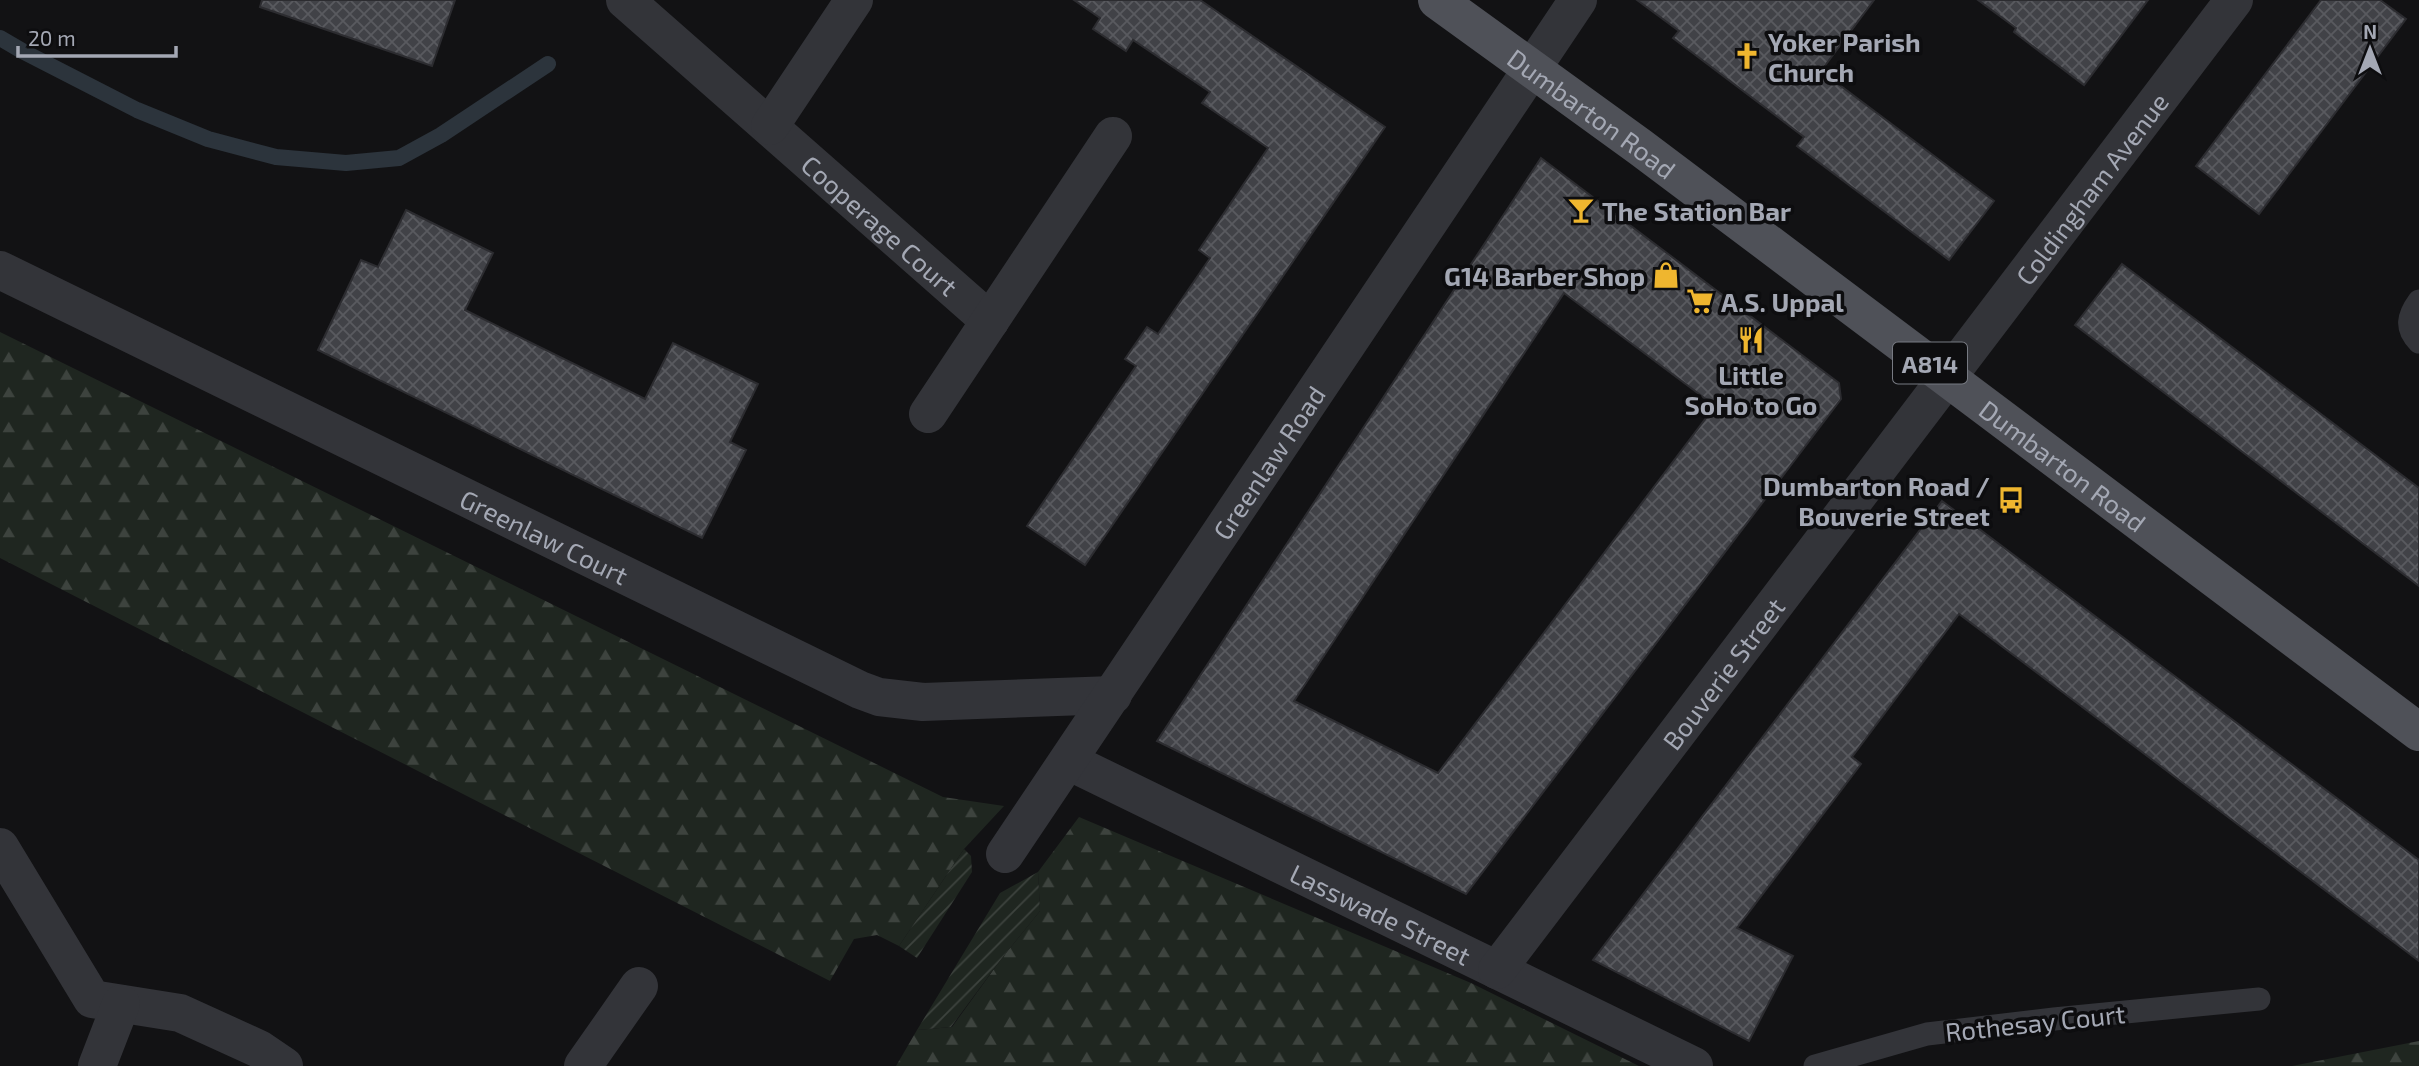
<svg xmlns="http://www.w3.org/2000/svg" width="2419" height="1066" viewBox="0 0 2419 1066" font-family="'Exo 2',sans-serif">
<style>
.forest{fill:url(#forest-firs)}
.garden{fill:url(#garden-furrows)}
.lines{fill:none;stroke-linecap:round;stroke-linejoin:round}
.stream{stroke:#2c343c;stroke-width:16}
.building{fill:url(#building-cross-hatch);stroke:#2c2c30;stroke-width:2;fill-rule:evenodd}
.service{stroke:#333439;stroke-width:23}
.minor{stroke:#333439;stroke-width:38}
.primary{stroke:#4f5158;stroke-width:38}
.labels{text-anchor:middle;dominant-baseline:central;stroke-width:7;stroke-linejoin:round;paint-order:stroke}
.shield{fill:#0d0d0f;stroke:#777a82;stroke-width:2}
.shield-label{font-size:24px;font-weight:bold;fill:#a4a8b4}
.poi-label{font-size:26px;font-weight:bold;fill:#a4a8b4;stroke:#0d0d0f;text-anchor:start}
.street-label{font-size:26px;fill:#a4a8b4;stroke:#0d0d0f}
</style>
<defs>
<pattern id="forest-firs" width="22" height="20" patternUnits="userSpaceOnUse" patternTransform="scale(1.75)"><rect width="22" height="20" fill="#1f2620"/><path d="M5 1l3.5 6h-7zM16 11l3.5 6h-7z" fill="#3d433e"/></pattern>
<pattern id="garden-furrows" width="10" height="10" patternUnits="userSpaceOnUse" patternTransform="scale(1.75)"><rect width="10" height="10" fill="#1f2620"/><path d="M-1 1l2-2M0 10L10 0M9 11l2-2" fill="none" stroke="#3d433e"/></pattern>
<pattern id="building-cross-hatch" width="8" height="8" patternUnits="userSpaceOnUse" patternTransform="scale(1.75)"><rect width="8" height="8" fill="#414247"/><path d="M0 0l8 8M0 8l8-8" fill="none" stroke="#595a5f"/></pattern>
</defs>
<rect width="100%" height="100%" fill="#121214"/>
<!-- forest -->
<g class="forest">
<polygon points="0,332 943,797 1004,806 964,849 899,946 877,935 854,939 830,981 0,558"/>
<polygon points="1079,817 1471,983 1639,1066 896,1066 917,1030 952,1027 1002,958 1040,911 1038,872"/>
<polygon points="2419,1041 2419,1066 2292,1066"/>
</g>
<!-- garden -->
<g class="garden">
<polygon points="964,849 971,856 972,872 917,958 899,946"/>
<polygon points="1038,872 1040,911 1002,958 951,1027 917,1030 1000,893"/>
</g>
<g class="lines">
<!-- stream -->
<polyline class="stream" points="0,38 24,52 137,110 208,139 276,157 346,163 399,158 441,135 548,64"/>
</g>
<!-- building -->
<g class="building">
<polygon points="262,0 455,0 432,66 260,7"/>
<polygon points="1074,0 1200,0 1385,127 1085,565 1027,526 1136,366 1125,359 1147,327 1158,334 1210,258 1199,250 1268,148 1202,103 1210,92 1133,40 1126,51 1093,29 1100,18"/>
<polygon points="1637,0 1874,0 1821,71 1994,201 1949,260 1797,146 1804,137 1673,38 1679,31"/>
<polygon points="1978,0 2148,0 2084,85 2014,32 2016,28"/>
<polygon points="2321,0 2380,0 2406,19 2259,214 2196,166"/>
<path d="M 1541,158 L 1839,383 L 1841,399 L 1466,894 L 1157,741 ZM 1564,293 L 1715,406 L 1438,773 L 1294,701 Z"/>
<polygon points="406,210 493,253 465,310 645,399 673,343 758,384 730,442 746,450 702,538 318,350 361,260 378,267"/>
<polygon points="2122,264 2419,488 2419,586 2075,325"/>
<polygon points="1942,501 2419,860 2419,961 1959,614 1852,757 1861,764 1737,928 1793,956 1749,1041 1593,960"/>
</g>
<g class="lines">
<!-- service -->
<g class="service">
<path d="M 2419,301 C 2408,316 2405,328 2419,342"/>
<polyline points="1815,1066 1927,1034 2054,1019 2259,999"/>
</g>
<!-- minor -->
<g class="minor">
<path id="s1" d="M 625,0 L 990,321"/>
<polyline points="770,126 854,0"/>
<path id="s2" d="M 0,270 L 860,690 L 879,697 L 923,702 L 1113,695"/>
<polyline points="928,414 1113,136"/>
<path id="s3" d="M 1068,761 L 1694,1066"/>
<polyline points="0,847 92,999 180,1013 259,1049 284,1066"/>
<path id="s4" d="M 1005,854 L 1578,0"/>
<path id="s5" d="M 1497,970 L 2234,0"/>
<polyline points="97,1066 121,1004"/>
<polyline points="583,1066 639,986"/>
</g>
<!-- primary -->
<path class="primary" id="s6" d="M 1437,0 L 1640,147 L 2419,732"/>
</g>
<!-- icons -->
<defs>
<symbol id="church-bare" viewBox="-9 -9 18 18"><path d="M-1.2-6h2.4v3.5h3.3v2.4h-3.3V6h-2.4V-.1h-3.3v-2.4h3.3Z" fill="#efb62f" stroke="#0d0d0f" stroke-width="2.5" paint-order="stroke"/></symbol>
<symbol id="bar-bare" viewBox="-9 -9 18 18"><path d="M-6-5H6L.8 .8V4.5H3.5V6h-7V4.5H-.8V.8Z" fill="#efb62f" stroke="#0d0d0f" stroke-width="2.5" paint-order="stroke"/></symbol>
<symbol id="shop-bare" viewBox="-9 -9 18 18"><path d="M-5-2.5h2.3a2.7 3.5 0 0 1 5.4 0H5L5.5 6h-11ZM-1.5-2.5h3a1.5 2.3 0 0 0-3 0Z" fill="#efb62f" stroke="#0d0d0f" stroke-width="2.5" paint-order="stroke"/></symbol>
<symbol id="supermarket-bare" viewBox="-9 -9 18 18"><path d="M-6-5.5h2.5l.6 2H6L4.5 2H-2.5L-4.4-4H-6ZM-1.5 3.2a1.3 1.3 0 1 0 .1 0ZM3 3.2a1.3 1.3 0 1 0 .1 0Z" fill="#efb62f" stroke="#0d0d0f" stroke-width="2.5" paint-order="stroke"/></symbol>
<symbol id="restaurant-bare" viewBox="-9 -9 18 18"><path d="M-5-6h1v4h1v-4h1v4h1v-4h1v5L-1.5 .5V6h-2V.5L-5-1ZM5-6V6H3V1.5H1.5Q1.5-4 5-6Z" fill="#efb62f" stroke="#0d0d0f" stroke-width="2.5" paint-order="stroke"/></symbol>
<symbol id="bus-bare" viewBox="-9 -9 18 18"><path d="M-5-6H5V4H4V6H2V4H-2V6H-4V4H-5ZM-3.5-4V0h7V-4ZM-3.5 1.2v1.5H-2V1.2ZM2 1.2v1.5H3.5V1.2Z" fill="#efb62f" stroke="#0d0d0f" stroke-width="2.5" paint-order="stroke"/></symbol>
</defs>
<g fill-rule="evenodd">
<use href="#church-bare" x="1728" y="37" width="38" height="38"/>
<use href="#bar-bare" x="1562" y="191" width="38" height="38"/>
<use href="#shop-bare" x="1647" y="256" width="38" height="38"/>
<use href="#supermarket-bare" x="1681" y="282" width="38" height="38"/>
<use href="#restaurant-bare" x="1732" y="321" width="38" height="38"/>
<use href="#bus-bare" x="1992" y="481" width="38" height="38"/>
</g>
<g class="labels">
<!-- shield labels -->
<rect class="shield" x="1893" y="342.5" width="74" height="41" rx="5"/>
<g class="shield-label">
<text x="1930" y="363">A814</text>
</g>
<!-- poi labels -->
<g class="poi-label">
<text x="1768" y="41">Yoker Parish<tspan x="1768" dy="30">Church</tspan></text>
<text x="1602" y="210">The Station Bar</text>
<text x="1645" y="275" text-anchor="end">G14 Barber Shop</text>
<text x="1721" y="301">A.S. Uppal</text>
<text x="1751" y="374" text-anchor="middle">Little<tspan x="1751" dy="30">SoHo to Go</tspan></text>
<text x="1990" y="485" text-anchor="end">Dumbarton Road /<tspan x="1990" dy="30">Bouverie Street</tspan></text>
</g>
<!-- street labels -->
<g class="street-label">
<text stroke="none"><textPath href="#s6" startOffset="192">Dumbarton Road</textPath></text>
<text stroke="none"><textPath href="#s5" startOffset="982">Coldingham Avenue</textPath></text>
<text stroke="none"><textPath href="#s1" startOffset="340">Cooperage Court</textPath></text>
<text stroke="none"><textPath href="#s4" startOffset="472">Greenlaw Road</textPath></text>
<text stroke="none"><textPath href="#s6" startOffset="780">Dumbarton Road</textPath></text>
<text stroke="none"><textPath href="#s2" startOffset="606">Greenlaw Court</textPath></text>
<text stroke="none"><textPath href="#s5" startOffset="373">Bouverie Street</textPath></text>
<text stroke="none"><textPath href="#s3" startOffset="348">Lasswade Street</textPath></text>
<text transform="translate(2035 1022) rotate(-6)">Rothesay Court</text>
</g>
</g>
<!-- north arrow -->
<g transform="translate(2370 49)" stroke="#0d0d0f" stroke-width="5" paint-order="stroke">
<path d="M0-5L12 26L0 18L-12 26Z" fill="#a4a8b4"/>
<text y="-10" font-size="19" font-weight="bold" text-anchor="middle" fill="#a4a8b4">N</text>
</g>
<!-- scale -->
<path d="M18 46v10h158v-10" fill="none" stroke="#a4a8b4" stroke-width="3.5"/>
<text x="28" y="46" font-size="21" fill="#a4a8b4" stroke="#0d0d0f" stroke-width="5" paint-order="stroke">20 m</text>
</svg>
